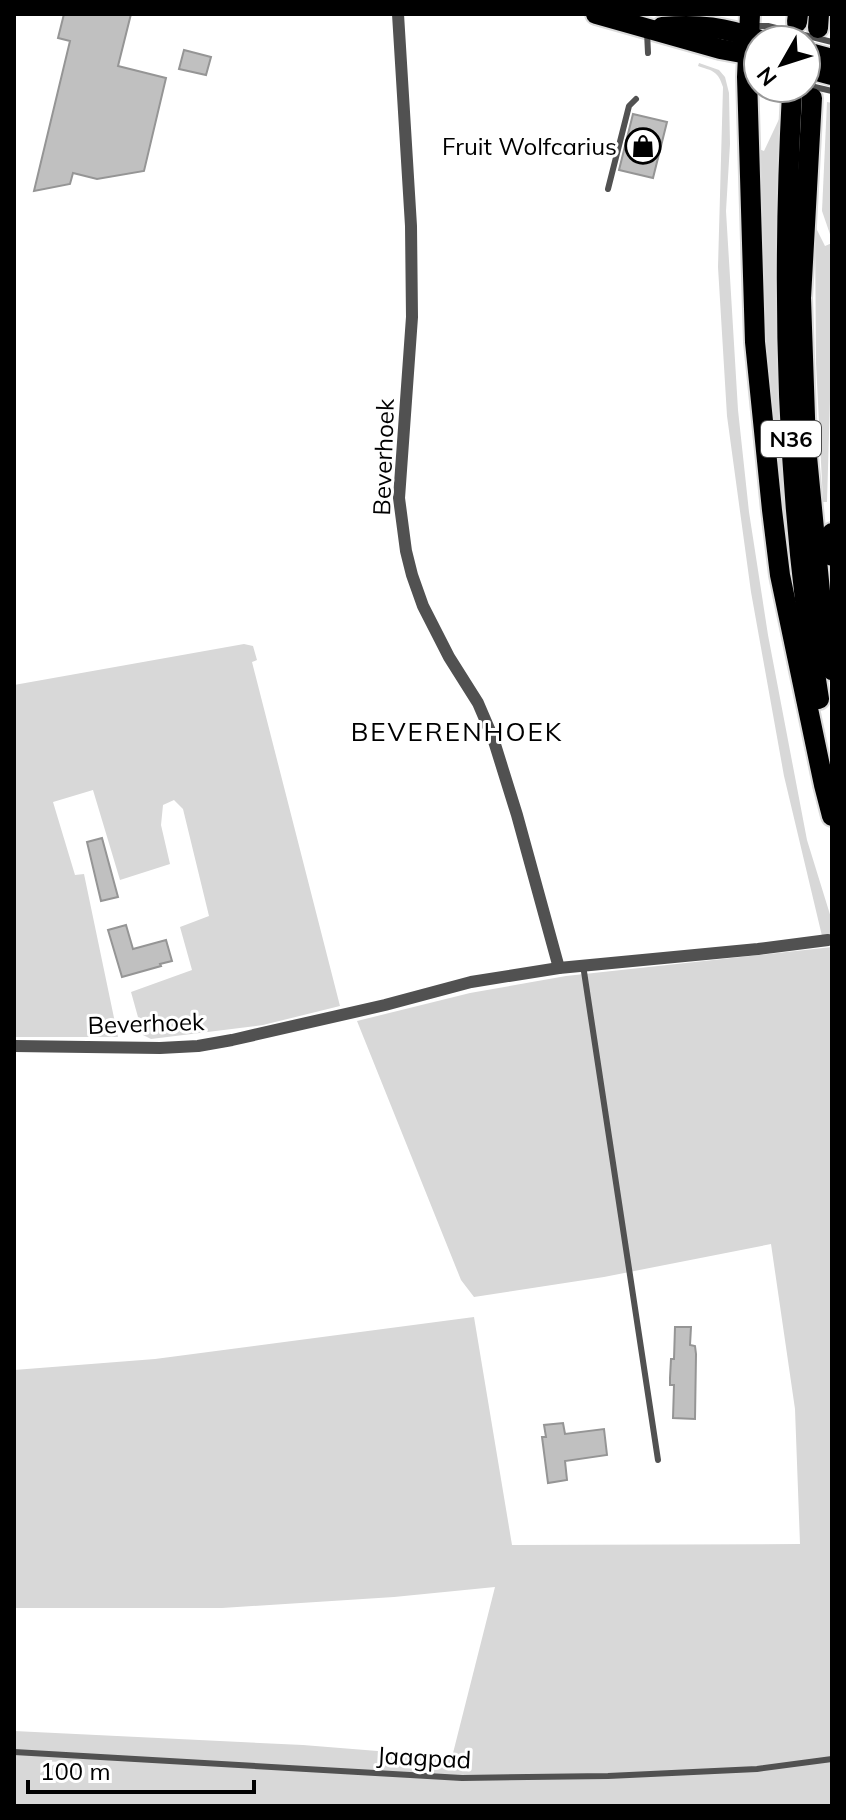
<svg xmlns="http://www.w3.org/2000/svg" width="846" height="1820" viewBox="0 0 846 1820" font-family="Mulish,sans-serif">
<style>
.green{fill:#d8d8d8}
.building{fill:#c0c0c0;stroke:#959595;stroke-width:2}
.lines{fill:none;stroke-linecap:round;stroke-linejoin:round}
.primary-casing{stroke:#dbdbdb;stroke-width:24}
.lane{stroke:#515151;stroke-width:6}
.street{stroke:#515151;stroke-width:12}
.primary{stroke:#000;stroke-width:20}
.labels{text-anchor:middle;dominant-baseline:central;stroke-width:6;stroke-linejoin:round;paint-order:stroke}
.shield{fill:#fff;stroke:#4c4c4c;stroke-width:2}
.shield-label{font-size:22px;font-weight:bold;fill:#000}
.poi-label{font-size:24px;fill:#000;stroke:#fff;text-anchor:end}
.street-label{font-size:24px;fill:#000;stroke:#fff}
.neighbourhood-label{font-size:26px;letter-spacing:2px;fill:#000;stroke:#fff}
</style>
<rect width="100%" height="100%" fill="#fff"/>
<!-- green -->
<g class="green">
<path d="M 699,63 L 719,70 L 725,77 L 729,93 L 730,144 L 726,211 L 738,410 L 749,512 L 768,635 L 807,840 L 832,921 L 832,935 L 822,936 L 784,776 L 751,592 L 727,416 L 718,267 L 723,87 C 718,71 713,71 698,66 Z"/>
<polygon points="827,102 832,103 832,240 822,211"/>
<polygon points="780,117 776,263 779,408 785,504 800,637 773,479 761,331 756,148 764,151"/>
<polygon points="815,226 825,246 832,243 832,331 827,502 823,502 816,363"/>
<polygon points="244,644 253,646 257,660 252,662 340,1006 263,1025 151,1039 143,1035 131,992 192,970 180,927 209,916 183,809 174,800 163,805 161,825 170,864 120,880 93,790 53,802 75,875 84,874 118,1037 14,1037 14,685"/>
<polygon points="832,947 832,1806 14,1806 14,1731 303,1745 452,1757 495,1587 394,1597 222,1608 14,1608 14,1370 155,1359 474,1317 512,1545 800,1544 795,1409 771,1244 604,1277 474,1297 461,1280 357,1021 470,993 566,976"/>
</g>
<!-- building -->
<g class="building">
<polygon points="64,14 131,14 118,66 166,78 144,171 97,179 73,173 70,184 34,191 70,41 58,38"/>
<polygon points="184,50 211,57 206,75 179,69"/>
<polygon points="633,114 667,122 653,178 619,170"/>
<polygon points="102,838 118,897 101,901 87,842"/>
<polygon points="126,925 133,949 166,940 172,961 160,964 161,966 122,977 108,930"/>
<polygon points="675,1327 691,1327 690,1345 695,1346 696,1354 695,1419 673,1418 674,1385 670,1385 670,1378 671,1359 674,1359"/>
<polygon points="563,1423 565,1434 604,1429 607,1455 565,1461 567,1480 548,1483 542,1437 546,1437 544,1425"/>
</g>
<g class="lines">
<defs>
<g id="primary">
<polyline points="596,14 720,49 758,56"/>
<polyline points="750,14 747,77 755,342 772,510 780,575 824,785 832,816"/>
<polyline points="797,22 798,14"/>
<path d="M 662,27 C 700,24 724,27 760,40"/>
<polyline points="818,28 819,14"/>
<polyline points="806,52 832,59"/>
<polyline points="806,68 832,75"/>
<path d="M 792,93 C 781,295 786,499 819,699"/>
<polyline points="812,98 801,298 806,446 822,612 832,670"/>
<polyline points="832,533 832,556"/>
</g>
</defs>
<!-- primary casing -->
<use href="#primary" class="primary-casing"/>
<!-- lane -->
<g class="lane">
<polyline points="752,26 768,26 832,42"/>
<polyline points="647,32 648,53"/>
<polyline points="806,85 832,91"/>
<polyline points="608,189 629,106 636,99"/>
<polyline points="583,965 658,1460"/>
<polyline points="14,1752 462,1778 608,1776 757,1769 832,1759"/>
</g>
<!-- street -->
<g class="street">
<polyline points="398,14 411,226 412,317 399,498 406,551 412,575 423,606 449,657 478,703 493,738 517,815 559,968"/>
<polyline points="14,1046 160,1048 198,1046 232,1040 385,1005 471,982 559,968 758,949 828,940"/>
</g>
<!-- primary -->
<use href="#primary" class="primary"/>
</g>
<!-- icons -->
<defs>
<symbol id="shop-ring" viewBox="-11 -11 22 22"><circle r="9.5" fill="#fff" stroke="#000" stroke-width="1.5"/><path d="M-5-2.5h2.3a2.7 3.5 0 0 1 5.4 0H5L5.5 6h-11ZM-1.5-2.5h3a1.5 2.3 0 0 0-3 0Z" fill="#000"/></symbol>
</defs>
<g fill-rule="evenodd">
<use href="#shop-ring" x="623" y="126" width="40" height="40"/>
</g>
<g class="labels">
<!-- shield labels -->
<rect class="shield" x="761" y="421" width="60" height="36" rx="6"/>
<g class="shield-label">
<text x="791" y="439">N36</text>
</g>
<!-- poi labels -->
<g class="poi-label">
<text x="617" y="146">Fruit Wolfcarius</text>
</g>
<!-- street labels -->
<g class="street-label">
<text transform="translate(383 457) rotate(-88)">Beverhoek</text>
<text transform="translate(146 1023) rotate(-2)">Beverhoek</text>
<text transform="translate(424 1757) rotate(3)">Jaagpad</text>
</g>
<!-- neighbourhood labels -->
<g class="neighbourhood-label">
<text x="457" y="731">BEVERENHOEK</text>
</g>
</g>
<!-- border -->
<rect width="846" height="1820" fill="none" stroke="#000000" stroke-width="32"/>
<!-- north arrow -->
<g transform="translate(782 64) rotate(231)"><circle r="38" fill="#ffffff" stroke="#999999" stroke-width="2"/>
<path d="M0-6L14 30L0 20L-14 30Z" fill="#000000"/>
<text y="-12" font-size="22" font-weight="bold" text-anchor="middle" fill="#000000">N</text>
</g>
<!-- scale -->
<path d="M28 1780v12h226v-12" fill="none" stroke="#000000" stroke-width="4"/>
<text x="40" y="1780" font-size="24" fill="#000000" stroke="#ffffff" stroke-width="6" paint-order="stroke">100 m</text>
</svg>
